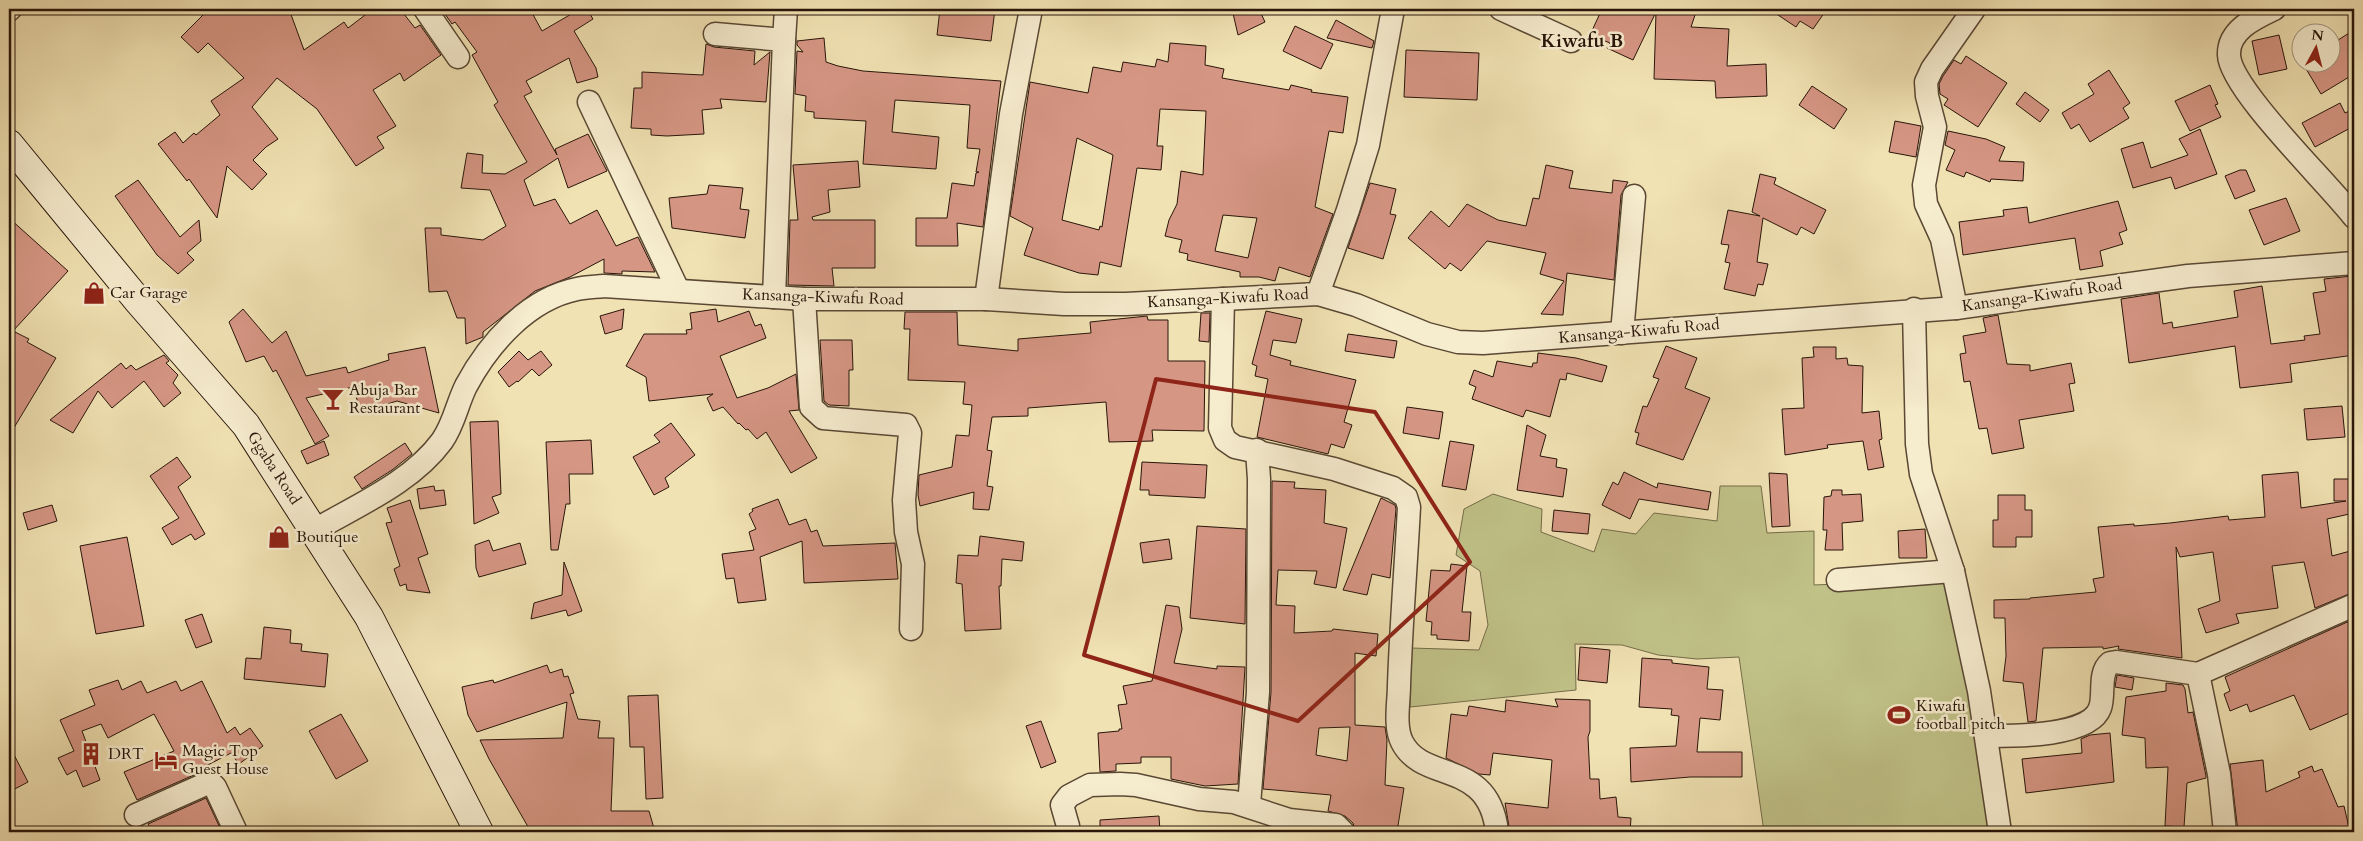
<svg xmlns="http://www.w3.org/2000/svg" width="2363" height="841" viewBox="0 0 2363 841" font-family="Cardo,serif">
<style>
.green{fill:#c0c288;stroke:#746c49}
.building{fill:#d69684;stroke:#28150a;fill-rule:evenodd}
.lines{fill:none;stroke-linecap:round;stroke-linejoin:round}
.minor-casing{stroke:#5a4834;stroke-width:25}
.secondary-casing{stroke:#28150a;stroke-width:30}
.minor{stroke:#f6ecce;stroke-width:22}
.secondary{stroke:#f6ecce;stroke-width:28}
.marked{fill:none;stroke:#8f2418;stroke-width:4;stroke-linejoin:round}
.labels{text-anchor:middle;dominant-baseline:central;stroke-width:5;stroke-linejoin:round;paint-order:stroke}
.poi-label{font-size:16px;fill:#28150a;stroke:#f6ecce;text-anchor:start}
.street-label{font-size:16px;fill:#28150a;stroke:#f6ecce}
.quarter-label{font-size:19px;font-weight:bold;fill:#28150a;stroke:#f6ecce}
</style>
<rect width="100%" height="100%" fill="#f1e2b3"/>
<filter id="stains"><feTurbulence type="fractalNoise" baseFrequency=".004" numOctaves="4"/><feColorMatrix values="0 0 0 0 .2 0 0 0 0 .09 0 0 0 0 .02 0 0 0 .5 -.17"/></filter>
<radialGradient id="worn" r=".72"><stop offset=".6" stop-color="#630" stop-opacity="0"/><stop offset="1" stop-color="#630" stop-opacity=".3"/></radialGradient>
<!-- green -->
<polygon class="green" points="1720,486 1761,486 1767,533 1814,531 1814,585 1948,579 1999,832 1764,832 1739,657 1697,659 1658,655 1622,645 1575,644 1576,690 1410,707 1410,648 1479,650 1488,625 1480,571 1456,555 1464,509 1493,494 1542,509 1541,532 1594,552 1602,529 1636,534 1654,513 1717,521"/>
<!-- building -->
<g class="building">
<polygon points="209,9 289,9 304,50 344,22 348,28 373,9 400,9 415,28 420,25 441,55 404,81 400,73 373,90 396,126 377,137 384,148 356,166 317,109 277,78 252,107 278,139 266,147 253,160 267,174 252,190 227,166 217,218 189,179 187,181 158,144 175,132 183,143 194,133 196,135 220,115 211,101 244,78 208,43 198,53 181,37"/>
<polygon points="446,9 530,9 542,31 580,9 587,9 593,19 574,31 596,68 598,77 577,83 569,58 526,81 532,92 524,96 557,155 555,149 588,134 607,171 568,188 558,158 524,180 534,206 555,199 570,224 597,210 616,246 638,237 655,272 622,271 622,274 604,273 604,259 570,277 535,291 483,332 483,337 466,344 465,318 457,318 447,291 429,292 425,228 441,228 441,235 483,240 506,226 490,190 461,188 467,153 483,155 482,173 505,174 527,162 494,105 498,102 472,55 477,52 455,22 452,24 445,14 448,13"/>
<polygon points="940,9 995,9 991,41 937,35"/>
<polygon points="1232,9 1259,9 1265,22 1238,35"/>
<polygon points="1602,9 1697,9 1691,27 1729,29 1727,66 1766,64 1767,96 1716,98 1715,81 1654,79 1656,12 1633,60 1607,48 1610,43 1590,35"/>
<polygon points="1769,9 1827,9 1813,29 1800,21 1796,27"/>
<polygon points="1336,20 1374,41 1372,48 1327,38"/>
<polygon points="1295,26 1333,44 1321,69 1283,51"/>
<polygon points="2354,30 2354,74 2321,94 2302,62 2330,62 2330,45"/>
<polygon points="2279,35 2287,69 2259,75 2252,41"/>
<polygon points="824,38 826,62 838,66 863,71 1001,81 983,227 957,223 958,246 916,246 916,218 947,218 952,183 974,186 976,173 979,172 976,172 980,149 967,148 970,105 895,100 892,132 939,137 936,169 863,164 866,121 814,118 814,112 805,111 806,96 795,94 797,51 803,52 797,45 797,41"/>
<path d="M 1170,43 L 1206,46 L 1205,65 L 1224,69 L 1222,78 L 1289,90 L 1291,85 L 1312,90 L 1311,92 L 1348,97 L 1343,133 L 1329,131 L 1315,207 L 1333,214 L 1310,277 L 1279,267 L 1275,281 L 1259,277 L 1240,277 L 1240,272 L 1187,260 L 1188,254 L 1179,252 L 1182,240 L 1165,236 L 1169,220 L 1177,204 L 1181,171 L 1203,175 L 1206,111 L 1160,109 L 1157,146 L 1163,146 L 1161,170 L 1137,168 L 1121,267 L 1100,262 L 1098,275 L 1079,273 L 1024,255 L 1033,228 L 1010,216 L 1030,82 L 1088,93 L 1093,67 L 1121,72 L 1123,62 L 1155,67 L 1157,59 L 1168,62 ZM 1077,138 L 1113,155 L 1102,227 L 1100,226 L 1099,230 L 1062,220 ZM 1223,215 L 1257,218 L 1248,258 L 1215,251 Z"/>
<polygon points="706,44 714,47 755,51 754,65 770,52 766,102 720,99 722,108 702,110 704,134 667,136 651,135 651,129 631,128 634,88 642,88 642,72 703,75"/>
<polygon points="1406,50 1479,53 1477,100 1404,97"/>
<polygon points="1966,56 2007,83 1978,127 1944,105 1948,99 1940,94 1939,84 1943,76 1954,60 1961,64"/>
<polygon points="2109,70 2130,103 2123,108 2129,118 2090,142 2079,124 2071,129 2062,113 2094,94 2088,84"/>
<polygon points="2210,85 2218,104 2215,105 2221,117 2190,131 2175,101"/>
<polygon points="1812,86 1847,109 1834,129 1799,105"/>
<polygon points="2025,92 2049,110 2040,122 2016,104"/>
<polygon points="2340,103 2345,113 2354,109 2354,126 2315,147 2302,123"/>
<polygon points="1895,121 1921,126 1916,157 1889,152"/>
<polygon points="2200,129 2217,174 2175,189 2171,177 2133,188 2121,149 2143,142 2151,168 2188,155 2179,139"/>
<polygon points="1948,131 1986,139 2005,147 1999,161 2024,162 2023,181 1991,179 1990,182 1966,172 1964,177 1946,170 1955,150 1945,145"/>
<polygon points="858,161 860,187 828,190 830,212 812,217 813,220 875,220 875,268 832,268 834,286 788,285 790,220 798,220 793,165"/>
<polygon points="1546,165 1573,171 1569,188 1612,193 1613,180 1628,182 1621,195 1614,280 1567,273 1563,315 1541,314 1564,281 1540,274 1546,253 1487,241 1461,271 1450,263 1445,269 1408,238 1431,211 1449,227 1467,204 1498,220 1526,226 1533,198 1539,199"/>
<polygon points="2240,170 2246,170 2255,191 2235,199 2225,176"/>
<polygon points="1760,174 1776,178 1774,184 1826,210 1814,234 1801,227 1797,235 1763,218 1757,262 1768,264 1763,285 1758,284 1755,296 1724,289 1730,263 1725,262 1729,245 1721,244 1728,210 1760,216 1752,212"/>
<polygon points="138,180 180,237 199,220 201,241 187,253 194,260 178,274 157,255 115,196"/>
<polygon points="1370,183 1396,189 1390,214 1396,215 1383,259 1348,248"/>
<polygon points="709,185 743,188 740,209 749,210 745,238 672,228 669,198 707,194"/>
<polygon points="2286,198 2300,231 2264,245 2249,210"/>
<polygon points="2118,201 2127,230 2119,233 2123,244 2100,251 2103,266 2080,270 2075,238 1963,255 1959,222 2004,216 2003,210 2027,207 2029,223"/>
<polygon points="9,218 68,271 13,331 29,339 27,342 56,358 9,436"/>
<polygon points="2352,276 2354,289 2354,355 2290,364 2292,382 2240,388 2235,346 2129,363 2121,299 2159,293 2163,324 2172,322 2173,328 2238,317 2234,291 2262,286 2271,344 2305,340 2304,336 2320,334 2313,293 2326,291 2324,279"/>
<polygon points="243,309 272,343 286,331 306,376 346,367 348,373 389,360 388,354 425,347 439,413 397,401 361,412 353,387 306,398 329,436 315,444 276,370 273,372 264,356 246,362 229,322"/>
<polygon points="624,309 622,329 605,334 600,316"/>
<polygon points="716,309 718,322 749,311 755,326 761,324 766,338 720,356 737,398 768,388 796,374 799,410 789,411 817,458 791,473 766,432 757,439 748,429 746,430 739,423 738,424 723,407 713,411 707,398 713,394 649,401 646,377 626,366 644,334 687,334 686,330 692,329 690,313"/>
<polygon points="1266,311 1302,319 1296,343 1273,340 1270,355 1291,361 1290,365 1356,380 1344,422 1352,425 1344,448 1331,444 1328,454 1257,437 1268,379 1255,376 1257,366 1252,364"/>
<polygon points="905,312 957,312 958,345 1018,351 1018,339 1091,333 1090,322 1147,316 1148,320 1168,320 1168,361 1205,361 1204,431 1152,430 1153,441 1109,442 1106,402 1028,408 1028,416 992,417 987,450 992,451 987,486 993,487 989,510 973,509 974,492 920,506 918,495 919,475 952,467 956,435 969,436 972,405 963,404 965,382 908,380 910,329 904,329"/>
<polygon points="1201,313 1210,313 1209,342 1199,341"/>
<polygon points="1998,315 2007,364 2030,365 2030,371 2071,363 2075,383 2069,384 2074,411 2019,420 2024,448 1992,454 1987,428 1979,429 1970,381 1964,382 1960,354 1966,353 1963,336 1986,332 1983,318"/>
<polygon points="1348,334 1397,341 1394,358 1345,351"/>
<polygon points="820,340 852,340 853,370 849,370 849,406 829,405 824,401"/>
<polygon points="1666,346 1697,358 1685,388 1710,398 1683,460 1636,444 1639,433 1635,432 1643,406 1647,407 1659,379 1653,377"/>
<polygon points="1813,347 1836,347 1836,359 1847,358 1848,365 1863,366 1862,413 1879,411 1882,439 1879,440 1884,467 1868,470 1863,441 1827,445 1828,448 1785,455 1782,409 1804,408 1802,358 1814,357"/>
<polygon points="519,351 528,360 541,351 552,365 539,376 532,369 518,382 517,381 509,387 498,372"/>
<polygon points="1538,353 1576,358 1607,366 1602,382 1567,373 1566,380 1560,379 1550,417 1526,410 1523,417 1472,399 1476,387 1469,384 1474,370 1493,377 1497,361 1532,367 1533,363 1537,363"/>
<polygon points="164,355 169,361 166,363 178,375 173,383 181,393 164,407 144,381 112,408 98,391 73,433 50,420 121,363 126,369 131,365 136,370"/>
<polygon points="2342,406 2345,437 2307,440 2304,409"/>
<polygon points="1407,407 1443,412 1439,439 1403,433"/>
<polygon points="498,421 501,494 492,497 499,513 474,524 470,422"/>
<polygon points="671,423 695,455 665,478 669,487 654,495 633,457 660,442 654,435"/>
<polygon points="1527,425 1546,435 1540,456 1557,459 1556,467 1567,469 1563,497 1517,490"/>
<polygon points="591,440 593,474 569,474 570,504 566,504 558,550 551,550 546,442"/>
<polygon points="324,441 329,455 307,464 301,451"/>
<polygon points="1450,441 1474,445 1466,490 1442,486"/>
<polygon points="405,443 412,454 392,470 362,489 354,477"/>
<polygon points="177,457 191,477 178,487 205,534 195,540 191,534 172,545 162,528 179,518 150,476"/>
<polygon points="1142,462 1207,465 1205,498 1149,495 1149,490 1140,490"/>
<polygon points="1624,472 1657,488 1658,483 1711,492 1708,510 1639,499 1630,519 1602,505 1613,482 1618,485"/>
<polygon points="2298,472 2301,508 2346,501 2334,501 2334,479 2354,479 2354,513 2327,519 2332,556 2354,550 2354,592 2315,608 2304,562 2272,566 2278,608 2236,614 2239,623 2206,633 2198,609 2220,601 2213,552 2180,557 2176,547 2182,658 2118,649 2119,646 2103,649 2103,647 2043,648 2036,721 2028,722 2023,683 2003,681 2006,656 2005,618 1994,618 1994,600 2030,599 2030,598 2096,592 2093,579 2104,577 2098,527 2134,524 2134,526 2170,523 2228,516 2229,520 2265,517 2262,475"/>
<polygon points="1769,473 1787,474 1790,526 1772,527"/>
<path d="M 1272,481 L 1295,482 L 1294,488 L 1326,490 L 1324,523 L 1347,528 L 1336,588 L 1314,584 L 1317,571 L 1278,570 L 1276,605 L 1295,606 L 1294,633 L 1332,631 L 1333,629 L 1378,634 L 1376,656 L 1355,653 L 1355,725 L 1385,727 L 1387,740 L 1385,785 L 1404,788 L 1397,832 L 1356,832 L 1353,823 L 1345,816 L 1328,811 L 1331,795 L 1263,789 L 1271,692 ZM 1350,727 L 1347,761 L 1316,755 L 1319,728 Z"/>
<polygon points="434,486 435,491 444,490 446,505 420,509 417,489"/>
<polygon points="1832,490 1842,490 1842,495 1861,494 1863,521 1842,523 1843,550 1825,550 1827,530 1823,530 1824,497 1831,496"/>
<polygon points="1998,495 2025,495 2025,510 2032,510 2032,537 2016,537 2016,547 1993,547 1993,520 1998,520"/>
<polygon points="1381,498 1395,505 1396,509 1390,578 1372,574 1367,595 1343,590"/>
<polygon points="778,499 789,525 806,519 811,532 817,530 823,546 895,543 898,579 804,583 802,541 760,557 766,600 738,603 734,578 726,579 722,554 754,550 749,532 756,529 749,514 753,511 752,509"/>
<polygon points="410,500 428,554 418,558 430,593 407,590 406,584 400,586 394,569 400,566 386,523 392,522 387,508"/>
<polygon points="52,505 57,521 28,530 23,513"/>
<polygon points="1554,510 1590,514 1588,534 1552,531"/>
<polygon points="1197,526 1246,529 1245,624 1190,618"/>
<polygon points="1925,529 1927,558 1899,558 1898,531"/>
<polygon points="980,536 1024,542 1022,561 1002,559 1001,586 999,586 1001,629 965,631 962,584 956,583 958,555 978,556"/>
<polygon points="127,537 144,626 96,634 80,546"/>
<polygon points="1169,539 1172,559 1143,563 1140,543"/>
<polygon points="489,540 493,551 520,543 526,564 479,577 476,568 475,545"/>
<polygon points="564,562 582,611 568,616 566,610 531,619 534,603 562,595"/>
<polygon points="1451,564 1467,566 1462,612 1471,612 1469,641 1437,639 1437,635 1431,635 1432,622 1426,621 1431,570 1450,571"/>
<polygon points="1166,605 1179,607 1182,629 1174,663 1217,669 1217,666 1245,667 1238,784 1205,786 1171,779 1171,757 1141,757 1141,763 1116,764 1116,771 1100,772 1098,733 1119,731 1119,729 1122,729 1118,705 1127,704 1123,686 1152,681"/>
<polygon points="202,614 212,642 196,648 185,620"/>
<polygon points="2354,619 2354,711 2310,730 2294,695 2250,712 2247,704 2230,711 2224,694 2230,691 2225,677"/>
<polygon points="264,627 291,630 290,643 302,644 301,651 328,654 325,687 244,679 246,658 261,659"/>
<polygon points="1580,647 1610,650 1607,683 1578,680"/>
<polygon points="1642,658 1672,660 1672,663 1709,667 1707,689 1723,690 1720,720 1700,718 1697,752 1742,752 1742,777 1690,777 1631,782 1630,748 1676,746 1679,716 1671,715 1672,709 1639,707"/>
<polygon points="547,665 550,673 562,669 564,677 568,676 574,693 570,694 578,719 600,721 598,738 614,738 611,811 649,811 655,832 531,832 489,759 480,740 563,738 567,702 477,732 468,715 462,687 493,680 494,683"/>
<polygon points="2117,675 2134,678 2132,690 2115,687"/>
<polygon points="118,680 122,690 141,681 147,693 176,681 181,691 202,681 227,733 235,727 240,735 250,728 263,746 239,764 231,753 202,768 203,771 137,800 124,772 174,751 154,714 108,738 101,724 82,731 100,780 83,787 76,770 67,775 58,758 74,751 60,720 95,705 89,690"/>
<polygon points="2166,683 2183,685 2185,689 2188,713 2193,712 2206,776 2206,778 2187,783 2184,827 2165,826 2168,767 2146,768 2145,738 2122,735 2126,697 2166,691"/>
<polygon points="658,695 663,798 646,799 644,747 630,747 628,696"/>
<polygon points="1555,699 1590,700 1590,731 1588,737 1590,779 1599,779 1600,799 1616,797 1618,817 1631,818 1630,832 1510,832 1505,803 1548,808 1552,760 1493,753 1490,775 1479,774 1446,758 1451,714 1467,716 1469,706 1505,712 1506,700 1558,707"/>
<polygon points="341,714 368,761 336,779 309,731"/>
<polygon points="1041,721 1056,762 1041,768 1026,726"/>
<polygon points="2110,733 2114,782 2026,793 2022,759 2082,753 2081,739 2090,735"/>
<polygon points="9,745 28,782 9,792"/>
<polygon points="2263,760 2266,792 2300,777 2298,772 2312,766 2314,772 2322,769 2338,807 2344,806 2350,832 2238,832 2230,764"/>
<polygon points="206,798 222,832 152,832 148,824"/>
<polygon points="1159,816 1160,832 1100,832 1100,820"/>
</g>
<g class="lines">
<defs>
<g id="minor">
<polyline points="425,9 458,57"/>
<polyline points="1501,9 1571,41"/>
<path d="M 2274,9 C 2255,18 2228,30 2229,55 C 2230,89 2330,185 2354,217"/>
<polyline points="9,10 10,9"/>
<polyline points="715,34 784,40 774,297"/>
<polyline points="784,40 786,9"/>
<polyline points="589,102 678,290"/>
<polyline points="1318,294 1348,210 1368,145 1393,9"/>
<polyline points="804,299 811,407 823,418 906,425 910,433 904,500 906,532 913,564 911,629"/>
<polyline points="986,299 1011,114 1031,9"/>
<path d="M 1223,299 L 1220,428 L 1225,440 L 1235,447 L 1334,469 L 1393,488 L 1406,497 L 1409,507 C 1406,566 1401,626 1399,685 C 1399,702 1394,726 1402,742 C 1423,784 1489,758 1497,832"/>
<polyline points="1956,308 1942,239 1926,204 1924,185 1935,127 1927,96 1926,82 1932,69 1974,9"/>
<polyline points="1914,309 1917,444 1921,474 1953,571 1979,691 2000,832"/>
<polyline points="1622,333 1634,196"/>
<path d="M 315,530 C 358,505 412,482 442,441 C 454,424 457,404 466,386 C 489,343 528,299 577,289 C 586,287 595,287 604,286 L 804,299 L 986,299 L 1064,304 L 1126,304 L 1318,294 L 1356,305 L 1427,334 L 1458,342 L 1483,343 L 1956,308 L 2188,276 L 2354,263"/>
<polyline points="1838,580 1953,571"/>
<polyline points="2198,674 2219,774 2225,832"/>
<path d="M 1987,736 C 2012,736 2090,737 2100,708 C 2105,695 2098,673 2110,663 L 2116,662 L 2198,674 L 2354,605"/>
<polyline points="1249,805 1258,692 1259,479 1257,450"/>
<polyline points="136,815 210,782 215,787 236,832"/>
<polyline points="1068,826 1062,805 1069,796 1090,785 1120,784 1136,785 1199,799 1234,802 1289,820 1336,825 1343,832"/>
</g>
<polyline id="secondary" points="9,144 139,302 246,425 369,617 479,832"/>
</defs>
<!-- minor casing -->
<use href="#minor" class="minor-casing"/>
<!-- secondary casing -->
<use href="#secondary" class="secondary-casing"/>
<!-- minor -->
<use href="#minor" class="minor"/>
<!-- secondary -->
<use href="#secondary" class="secondary"/>
</g>
<!-- marked area -->
<path class="marked" d="M 1156,379 L 1375,412 L 1470,562 L 1298,721 L 1084,655 Z"/>
<!-- icons -->
<defs>
<symbol id="shop-bare" viewBox="-9 -9 18 18"><path d="M-5-2.5h2.3a2.7 3.5 0 0 1 5.4 0H5L5.5 6h-11ZM-1.5-2.5h3a1.5 2.3 0 0 0-3 0Z" fill="#8f2418" stroke="#f6ecce" stroke-width="2.5" paint-order="stroke"/></symbol>
<symbol id="bar-bare" viewBox="-9 -9 18 18"><path d="M-6-5H6L.8 .8V4.5H3.5V6h-7V4.5H-.8V.8Z" fill="#8f2418" stroke="#f6ecce" stroke-width="2.5" paint-order="stroke"/></symbol>
<symbol id="stadium-bare" viewBox="-9 -9 18 18"><path d="M0-5a6.5 5 0 1 0 0 10a6.5 5 0 1 0 0-10ZM-3.5-1.8h7v3.6h-7Z" fill="#8f2418" stroke="#f6ecce" stroke-width="2.5" paint-order="stroke"/></symbol>
<symbol id="building-bare" viewBox="-9 -9 18 18"><path d="M-4-6H4V6H1V3H-1V6H-4ZM-2.5-4.3h1.7v1.8h-1.7ZM.8-4.3h1.7v1.8H.8ZM-2.5-1h1.7V.8h-1.7ZM.8-1h1.7V.8H.8Z" fill="#8f2418" stroke="#f6ecce" stroke-width="2.5" paint-order="stroke"/></symbol>
<symbol id="hotel-bare" viewBox="-9 -9 18 18"><path d="M-6-4.5h1.5V1H6V5H4.5V3h-9V5H-6ZM-4 0a1.8 1.8 0 1 1 3.6 0ZM.5 0V-2.5h3Q6-2.5 6 0Z" fill="#8f2418" stroke="#f6ecce" stroke-width="2.5" paint-order="stroke"/></symbol>
</defs>
<g fill-rule="evenodd">
<use href="#shop-bare" x="78" y="277" width="32" height="32"/>
<use href="#bar-bare" x="317" y="383" width="32" height="32"/>
<use href="#shop-bare" x="263" y="521" width="32" height="32"/>
<use href="#stadium-bare" x="1883" y="699" width="32" height="32"/>
<use href="#building-bare" x="75" y="738" width="32" height="32"/>
<use href="#hotel-bare" x="150" y="744" width="32" height="32"/>
</g>
<g class="labels">
<!-- poi labels -->
<g class="poi-label">
<text x="110" y="293">Car Garage</text>
<text x="349" y="390">Abuja Bar<tspan x="349" dy="18">Restaurant</tspan></text>
<text x="296" y="537">Boutique</text>
<text x="1916" y="706">Kiwafu<tspan x="1916" dy="18">football pitch</tspan></text>
<text x="182" y="751">Magic Top<tspan x="182" dy="18">Guest House</tspan></text>
<text x="108" y="754">DRT</text>
</g>
<!-- street labels -->
<g class="street-label">
<text transform="translate(2042 295) rotate(-8)">Kansanga-Kiwafu Road</text>
<text transform="translate(823 297) rotate(2)">Kansanga-Kiwafu Road</text>
<text transform="translate(1228 298) rotate(-3)">Kansanga-Kiwafu Road</text>
<text transform="translate(1639 331) rotate(-5)">Kansanga-Kiwafu Road</text>
<text transform="translate(274 468) rotate(57)">Ggaba Road</text>
</g>
<!-- quarter labels -->
<g class="quarter-label">
<text x="1582" y="41">Kiwafu B</text>
</g>
</g>
<!-- margin -->
<rect width="2363" height="841" fill="none" stroke="#f1e2b3" stroke-width="30"/>
<rect x="10" y="10" width="2343" height="821" fill="none" stroke="#28150a" stroke-width="2.5"/>
<rect x="15" y="15" width="2333" height="811" fill="none" stroke="#28150a"/>
<!-- north arrow -->
<g transform="translate(2316 48) rotate(7)"><circle r="24" fill="#f6ecce" stroke="#a49680"/>
<path d="M0-4L9 19L0 12L-9 19Z" fill="#8f2418"/>
<text y="-8" font-size="14" font-weight="bold" text-anchor="middle" fill="#28150a">N</text>
</g>
<rect width="100%" height="100%" filter="url(#stains)"/>
<rect width="100%" height="100%" fill="url(#worn)"/>
</svg>
